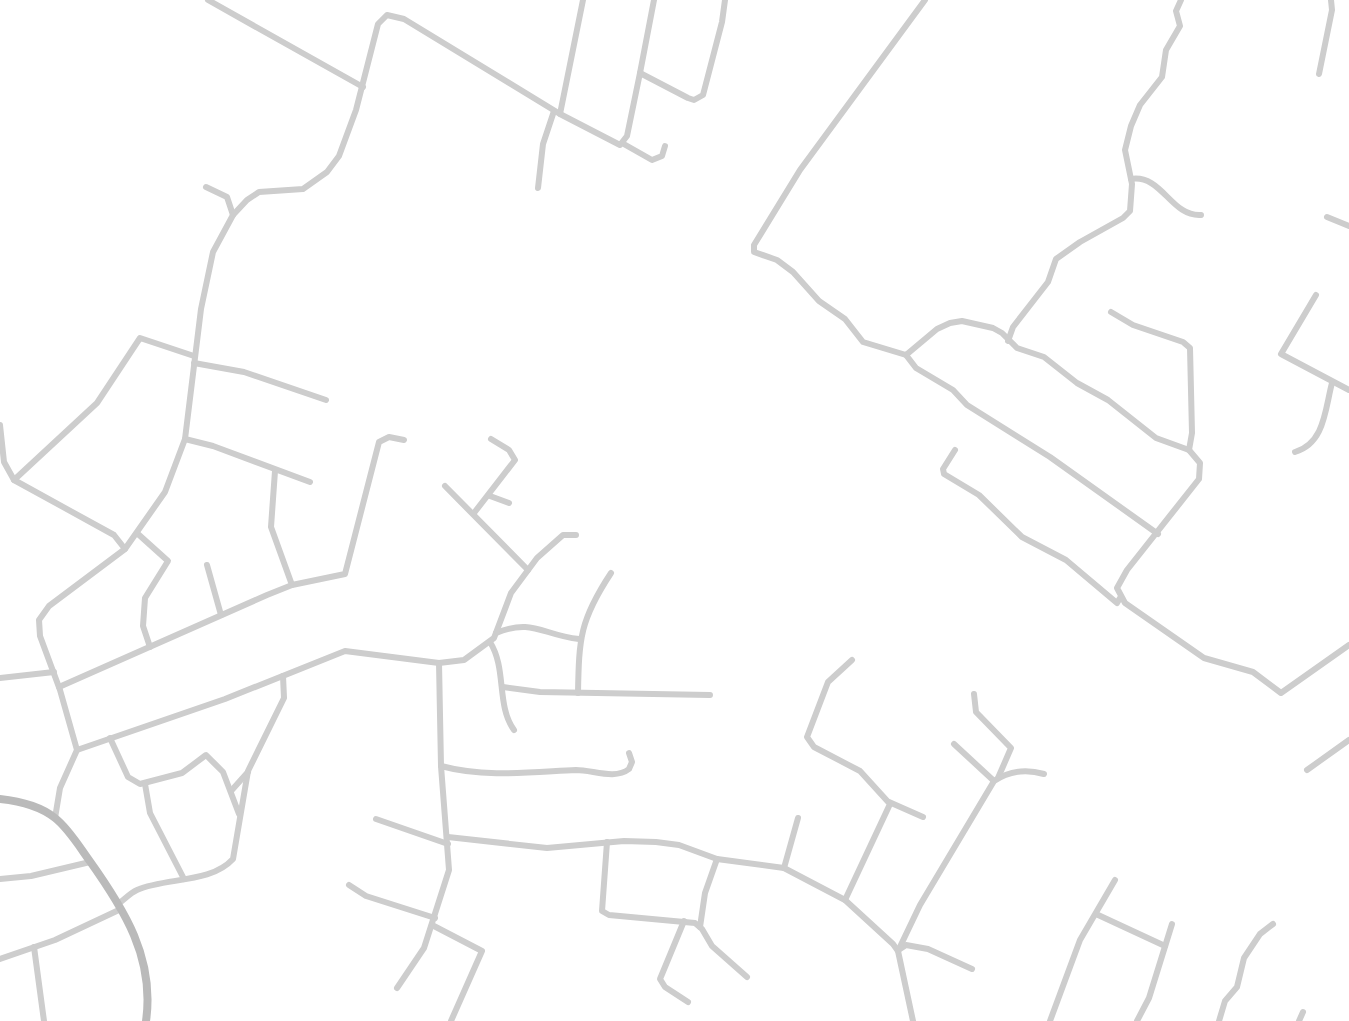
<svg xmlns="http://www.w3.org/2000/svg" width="1349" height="1021" viewBox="0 0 1349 1021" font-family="Poppins,sans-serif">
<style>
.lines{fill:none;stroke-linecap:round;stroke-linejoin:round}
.street{stroke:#cdcdcd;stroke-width:6}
.secondary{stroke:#bababa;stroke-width:8}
</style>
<rect width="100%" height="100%" fill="#fff"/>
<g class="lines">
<!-- street -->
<g class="street">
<polyline points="208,0 363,87"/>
<polyline points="925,0 800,170 754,245 754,252 777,260 793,272 819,301 845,319 863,342 906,355 937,329 950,323 962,321 993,328 1002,333 1017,348 1044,357 1077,383 1108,400 1156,438 1189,450 1200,463 1199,479 1127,570 1117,588 1125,603 1204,658 1253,672 1281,693 1349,645"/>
<polyline points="640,73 654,0"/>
<polyline points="1319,74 1332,10 1331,0"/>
<polyline points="560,114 583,0"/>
<polyline points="622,143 652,160 662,156 665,146"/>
<path d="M 1131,179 C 1162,174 1171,217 1201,215"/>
<polyline points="206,187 227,197 233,215"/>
<polyline points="538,188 543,144 554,111"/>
<polyline points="1327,217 1349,226"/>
<polyline points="1316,295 1281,354 1349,390"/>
<polyline points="1111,312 1133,325 1183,342 1190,348 1192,433 1189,450"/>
<polyline points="1008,341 1013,327 1048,282 1056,259 1080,242 1123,218 1130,211 1132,184 1125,150 1131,126 1140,105 1162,77 1166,50 1180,26 1176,11 1181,0"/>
<polyline points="906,355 916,368 953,390 967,405 1050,457 1158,534"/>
<polyline points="194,363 244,372 326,400"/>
<polyline points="0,425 4,462 14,480 114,535 125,549"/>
<polyline points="185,439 213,446 310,482"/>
<polyline points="955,450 943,469 944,474 979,495 1022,537 1066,560 1117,603 1120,598"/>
<path d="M 1295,452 C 1325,443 1325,409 1332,383"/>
<polyline points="275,471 271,527 292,585"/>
<polyline points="14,480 97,403 140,338 194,356"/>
<polyline points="445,486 528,570"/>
<polyline points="490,496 509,503"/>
<polyline points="474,513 515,460 509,450 491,439"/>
<polyline points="138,534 168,561 145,598 143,626 150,647"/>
<polyline points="207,565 221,615"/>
<path d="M 496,633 C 533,618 542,635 579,639"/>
<path d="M 490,642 C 507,669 496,705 514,730"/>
<polyline points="0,678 54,672"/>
<polyline points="59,687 267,595 292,585 345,574 379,442 389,437 404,440"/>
<polyline points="503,687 540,692 710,695"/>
<path d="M 578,693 C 579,638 580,620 611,573"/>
<polyline points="974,694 976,712 1011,748 998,778"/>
<polyline points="110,738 128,777 140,784 182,773 206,755 223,772 239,814"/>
<polyline points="954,744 994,781"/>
<polyline points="77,750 225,699 345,651 439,663 464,660 494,638 511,593 537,558 563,535 576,535"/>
<path d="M 441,766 C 485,778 532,772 576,770 C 593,770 615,780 629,769 L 632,762 L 629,753"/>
<polyline points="1307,770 1349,740"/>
<polyline points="145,784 150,813 184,879"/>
<polyline points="231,791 248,772"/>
<polyline points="889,802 923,817"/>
<polyline points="55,818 60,788 77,750 60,690 40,636 39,620 49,606 125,549 165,492 185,439 201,309 213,252 233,215 247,200 259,192 303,189 327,172 339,156 356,110 378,24 387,15 404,19 560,114 620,145 627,136 640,73 688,98 694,100 703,95 722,22 725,0"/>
<polyline points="376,819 448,844"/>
<polyline points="448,837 547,848 624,841 656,842 679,845 717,859 784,868 845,900 893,944 898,951 913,1021"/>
<polyline points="607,842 602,911 609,915 695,923 702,929 712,946 747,977"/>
<polyline points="784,868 798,818"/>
<polyline points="0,879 31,876 90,862"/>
<polyline points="349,885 366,896 435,918"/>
<polyline points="845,900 890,804 860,771 814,747 807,737 828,682 852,660"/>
<path d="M 118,904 C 124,900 130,893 137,890 C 166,877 210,884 233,859 L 248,771 L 284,698 L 283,676"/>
<polyline points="1096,914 1165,946"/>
<polyline points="684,921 660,979 665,987 688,1002"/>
<polyline points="432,925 482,951 451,1021"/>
<polyline points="700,927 705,893 717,859"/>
<polyline points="34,947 44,1021"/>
<polyline points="900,949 906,945 928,949 972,969"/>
<path d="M 898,951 L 920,905 L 994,781 C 1009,771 1027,769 1044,774"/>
<polyline points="0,959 55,940 121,909"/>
<polyline points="397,988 424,948 449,870 441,766 439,663"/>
<polyline points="1050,1021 1080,940 1115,880"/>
<polyline points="1137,1021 1149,998 1172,924"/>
<polyline points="1219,1021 1225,1001 1237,987 1244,958 1260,934 1273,924"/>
<polyline points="1299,1021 1303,1012"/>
</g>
<!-- secondary -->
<path class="secondary" d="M 0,799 C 19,801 40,806 55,818 C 68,828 79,846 89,860 C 124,909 155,958 146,1021"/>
</g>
</svg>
